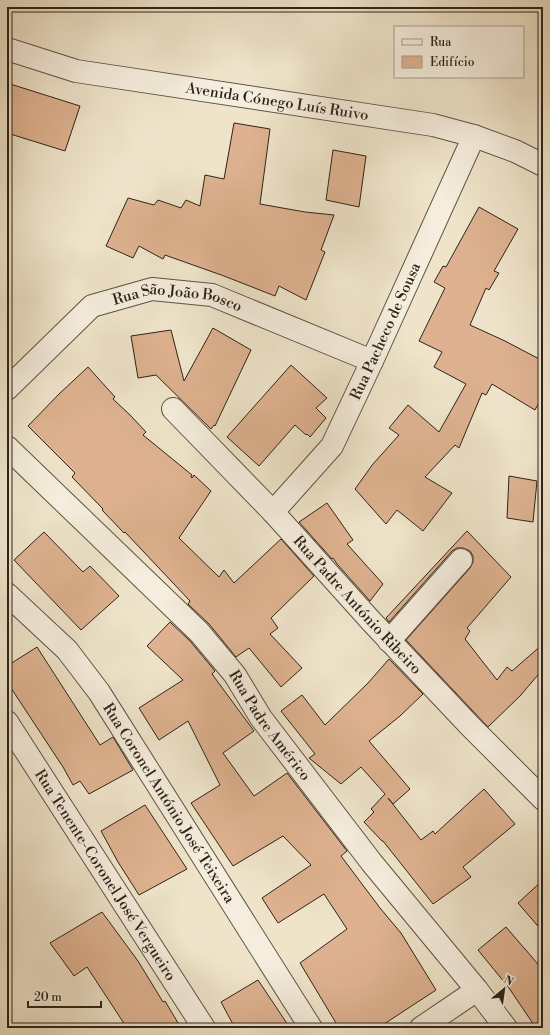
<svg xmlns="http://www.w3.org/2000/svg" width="550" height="1035" viewBox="0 0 550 1035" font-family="'Libre Bodoni',serif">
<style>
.building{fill:#deb290;stroke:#2d2419}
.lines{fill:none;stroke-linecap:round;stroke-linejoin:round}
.minor-casing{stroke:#5e5445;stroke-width:24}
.minor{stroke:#f5eddd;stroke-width:22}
.labels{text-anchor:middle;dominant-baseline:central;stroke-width:3.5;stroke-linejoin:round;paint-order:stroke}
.street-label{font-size:15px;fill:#2d2419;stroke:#f5eddd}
</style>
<rect width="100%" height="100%" fill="#efe4ca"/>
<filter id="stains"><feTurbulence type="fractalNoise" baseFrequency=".005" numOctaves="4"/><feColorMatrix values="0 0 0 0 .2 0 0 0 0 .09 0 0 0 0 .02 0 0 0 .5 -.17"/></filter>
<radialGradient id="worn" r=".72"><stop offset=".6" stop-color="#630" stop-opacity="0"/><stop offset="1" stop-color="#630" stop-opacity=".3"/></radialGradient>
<!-- building -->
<g class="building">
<polygon points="7,83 80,106 65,151 7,133"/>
<polygon points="234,123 270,129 260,204 305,212 334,215 321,250 325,252 306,300 279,286 275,296 224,276 165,255 163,259 139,246 133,258 106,246 128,198 154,205 158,200 181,208 186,200 200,206 205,175 224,179"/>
<polygon points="333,150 366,156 359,207 326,200"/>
<polygon points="479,207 518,229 494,271 499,273 489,290 486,288 470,325 505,341 543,361 543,395 535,410 492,384 486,395 482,393 459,448 455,445 425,477 452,493 423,531 397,510 386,524 355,489 373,464 399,435 389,428 408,405 439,432 466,384 434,367 442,352 419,341 445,288 434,282 443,266 446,267"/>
<polygon points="213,328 251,350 215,426 214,425 211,429 156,375 138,378 131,336 171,330 184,381"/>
<polygon points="291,365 327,398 316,408 326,418 310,437 307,434 306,435 295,425 259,466 227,437"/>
<polygon points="88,367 115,397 113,399 130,415 146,432 143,435 192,475 191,477 192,478 194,475 211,491 179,538 219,577 224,570 234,583 281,539 314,576 271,618 278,628 270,634 302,668 281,687 249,648 236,657 209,624 188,604 190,601 125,532 124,533 102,510 103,509 72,477 75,473 28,426 59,394"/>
<polygon points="509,476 537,481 533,522 507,518"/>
<polygon points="327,503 353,540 347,544 383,584 370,601 337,564 333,558 332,559 299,522"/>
<polygon points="467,531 511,577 467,628 470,631 465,639 497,680 507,667 512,671 543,644 543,669 520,696 488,727 406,640 470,568 473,562 473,556 470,551 463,548 457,548 452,551 389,622 386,618"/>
<polygon points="44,532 83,572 90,566 119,596 81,630 14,560"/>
<polygon points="170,622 190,641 215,671 212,674 254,731 223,753 254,796 287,773 347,851 341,856 380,908 401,933 436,990 378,1028 339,1028 300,963 347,929 324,894 278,923 262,898 311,865 283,836 233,866 191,803 220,785 188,721 159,740 139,708 183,680 147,646"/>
<polygon points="37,647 100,745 113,737 133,770 89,794 80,781 73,785 63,767 7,682 7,666"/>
<polygon points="389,659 423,694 400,716 369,741 410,789 393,804 388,798 421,840 433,831 435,834 484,789 515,824 463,867 471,877 433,904 383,841 382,841 364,822 374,812 371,809 385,794 361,767 341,784 309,758 315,754 281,711 302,695 325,725 368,683"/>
<polygon points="145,805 187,869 139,895 118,862 101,831"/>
<polygon points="543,880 543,932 518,903"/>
<polygon points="102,912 138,961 163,1002 165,1001 181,1028 127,1028 87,967 74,976 50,943"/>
<polygon points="506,927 543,970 543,1028 536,1028 509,988 478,950"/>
<polygon points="258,980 290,1028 235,1028 221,1002"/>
</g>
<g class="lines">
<defs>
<g id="minor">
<path id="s1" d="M 7,49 L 76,71 L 433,125 L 474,136 L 515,151 L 543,165"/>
<path id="s2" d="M 7,389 L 92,306 L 152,289 L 212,295 L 372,361"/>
<path id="s3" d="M 173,409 L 273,512 L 371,621 L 470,726 L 543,799"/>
<path id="s4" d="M 7,447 L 199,632 L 235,675 L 261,718 L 372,863 L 477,990 L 506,1028"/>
<path id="s5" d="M 273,512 L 332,446 L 372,361 L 474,136"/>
<path id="s6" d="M 7,594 L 67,650 L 99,692 L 311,1028"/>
<polyline points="389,641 461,560"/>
<path id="s7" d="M 7,722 L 204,1028"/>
<polyline points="421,1028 477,990"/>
</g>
</defs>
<!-- minor casing -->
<use href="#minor" class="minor-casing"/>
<!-- minor -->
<use href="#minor" class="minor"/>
</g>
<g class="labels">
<!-- street labels -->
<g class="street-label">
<text stroke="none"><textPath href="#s1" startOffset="276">Avenida Cónego Luís Ruivo</textPath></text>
<text stroke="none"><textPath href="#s2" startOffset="207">Rua São João Bosco</textPath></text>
<text stroke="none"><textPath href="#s5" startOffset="215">Rua Pacheco de Sousa</textPath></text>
<text stroke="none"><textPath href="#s3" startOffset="269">Rua Padre António Ribeiro</textPath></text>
<text stroke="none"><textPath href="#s4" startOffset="384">Rua Padre Américo</textPath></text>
<text stroke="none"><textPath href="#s6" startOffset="266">Rua Coronel António José Teixeira</textPath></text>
<text stroke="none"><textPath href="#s7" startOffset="182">Rua Tenente-Coronel José Vergueiro</textPath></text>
</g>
</g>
<!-- margin -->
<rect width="550" height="1035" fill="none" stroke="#efe4ca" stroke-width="24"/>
<rect x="8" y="8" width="534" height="1019" fill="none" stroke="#2d2419" stroke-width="2"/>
<rect x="12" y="12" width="526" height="1011" fill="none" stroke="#2d2419"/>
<!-- legend -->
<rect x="394" y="26" width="130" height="52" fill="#f5eddd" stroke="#a59d8f"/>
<rect x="402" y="39" width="20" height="6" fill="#f5eddd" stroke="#a59d8f"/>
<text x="430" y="46" font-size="12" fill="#2d2419">Rua</text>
<rect x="402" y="56" width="20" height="12" fill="#deb290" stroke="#a59d8f"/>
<text x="430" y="66" font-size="12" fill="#2d2419">Edifício</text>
<!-- north arrow -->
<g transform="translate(504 989) rotate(29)" stroke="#f5eddd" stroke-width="3" paint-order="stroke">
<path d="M0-3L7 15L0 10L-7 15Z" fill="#2d2419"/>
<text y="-6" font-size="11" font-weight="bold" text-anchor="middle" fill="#2d2419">N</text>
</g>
<!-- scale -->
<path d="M28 1001v6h73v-6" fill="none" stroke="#2d2419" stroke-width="2"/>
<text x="34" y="1001" font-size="12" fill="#2d2419" stroke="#f5eddd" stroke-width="3" paint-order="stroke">20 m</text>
<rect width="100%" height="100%" filter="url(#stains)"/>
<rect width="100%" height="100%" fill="url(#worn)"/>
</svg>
